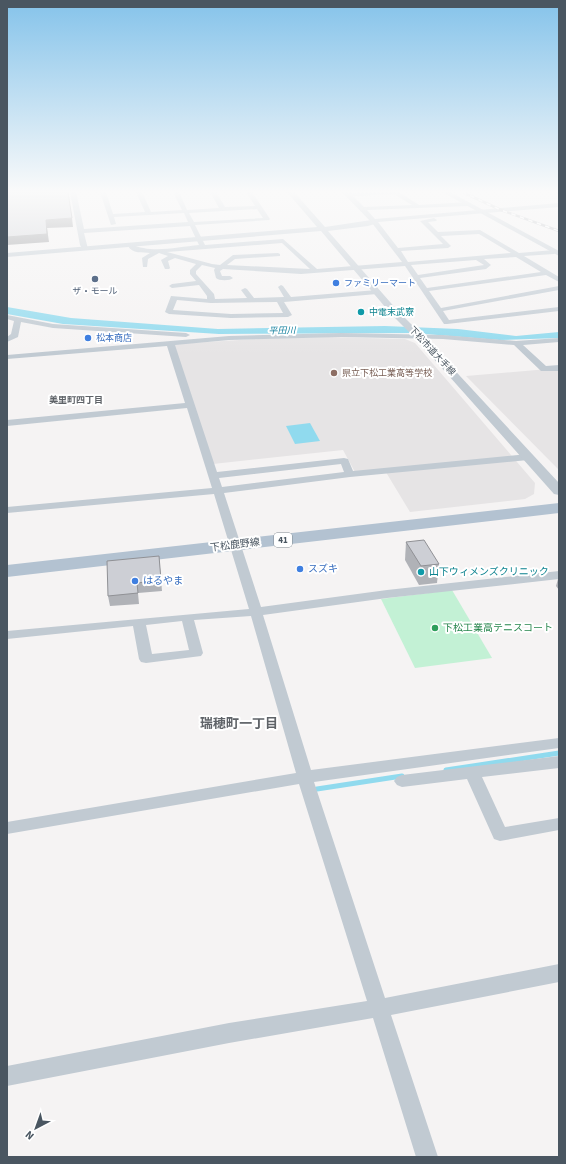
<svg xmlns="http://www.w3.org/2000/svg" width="566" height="1164" viewBox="0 0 566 1164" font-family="'Source Sans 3','Noto Sans JP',sans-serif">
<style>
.education{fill:#e6e4e5}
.green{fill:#c3f1d5}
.water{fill:#90daee}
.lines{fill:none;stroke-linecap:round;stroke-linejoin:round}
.stream{stroke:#90daee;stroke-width:5}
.minor{fill:#c1cad2;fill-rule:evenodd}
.tertiary{fill:#c1cad2;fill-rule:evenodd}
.primary{fill:#b3c2d1;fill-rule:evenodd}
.rail-casing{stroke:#b5b8bd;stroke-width:2.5}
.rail{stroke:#fff;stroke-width:1.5;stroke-dasharray:4.5;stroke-linecap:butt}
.wall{fill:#b0b2b7}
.shaded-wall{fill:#909195}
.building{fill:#cdcfd5;stroke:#909195}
.service-dot{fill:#5c6f8a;stroke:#fff;stroke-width:1.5}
.shop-dot{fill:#3f7fe0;stroke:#fff;stroke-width:1.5}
.culture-dot{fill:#0f9aa8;stroke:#fff;stroke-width:1.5}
.education-dot{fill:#8d6e63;stroke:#fff;stroke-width:1.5}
.leisure-dot{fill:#2e9e5b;stroke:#fff;stroke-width:1.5}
.labels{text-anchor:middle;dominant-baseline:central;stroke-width:4;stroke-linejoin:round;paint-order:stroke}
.far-shop-label{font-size:9px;fill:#366cbe;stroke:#fff;text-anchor:start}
.far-service-label{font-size:9px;fill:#4e5e75;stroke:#fff}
.far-culture-label{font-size:9px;fill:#0d838f;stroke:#fff;text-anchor:start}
.far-water-label{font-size:9px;font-style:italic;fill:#0c7c9b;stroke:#fff}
.far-street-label{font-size:9px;fill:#4a5661;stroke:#fff}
.far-education-label{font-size:9px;fill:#785e54;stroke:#fff;text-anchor:start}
.far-neighbourhood-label{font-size:9px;font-weight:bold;fill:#5f6368;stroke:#fff}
.shield{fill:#fff;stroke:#808990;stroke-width:1}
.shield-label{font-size:9px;font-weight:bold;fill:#4a5661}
.street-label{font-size:10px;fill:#4a5661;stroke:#fff}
.shop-label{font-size:10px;fill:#366cbe;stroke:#fff;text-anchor:start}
.culture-label{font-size:10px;fill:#0d838f;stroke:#fff;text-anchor:start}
.leisure-label{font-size:10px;fill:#27864d;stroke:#fff;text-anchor:start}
.near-neighbourhood-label{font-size:13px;font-weight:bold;fill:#5f6368;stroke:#fff}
</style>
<rect width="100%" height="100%" fill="#f5f3f3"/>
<!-- education -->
<g class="education">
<polygon points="329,337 405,339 415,343 535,483 534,494 525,499 410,512 384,469 355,472 343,450 213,464 174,344 273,338"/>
<polygon points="559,368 559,470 466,376"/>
</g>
<!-- green -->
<polygon class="green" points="452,590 492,658 415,668 381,599"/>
<!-- water -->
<g class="water">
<polygon points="7,307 71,318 218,329 385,326 458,329 516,336 559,332 559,338 499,340 413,333 219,334 63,324 7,314"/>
<polygon points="310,423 320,441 295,444 286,426"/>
</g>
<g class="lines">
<!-- stream -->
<g class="stream">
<polyline points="446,770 559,753"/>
<polyline points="317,789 402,776"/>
</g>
<!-- minor -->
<g class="minor">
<path d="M 70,192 L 76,192 L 84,229 L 188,222 L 184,213 L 114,217 L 116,224 L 111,225 L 100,192 L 106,192 L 113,214 L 145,212 L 136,192 L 142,192 L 151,212 L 182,210 L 173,192 L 179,192 L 187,210 L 219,208 L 210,192 L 216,192 L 225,207 L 255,206 L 246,192 L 252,192 L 270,219 L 269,220 L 195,225 L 205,245 L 283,239 L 317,269 L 402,262 L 372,223 L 342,192 L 350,193 L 399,192 L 419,205 L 468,202 L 471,204 L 468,206 L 367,210 L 375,219 L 559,203 L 559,207 L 378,222 L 398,248 L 443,244 L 420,221 L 434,218 L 437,220 L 436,221 L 428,222 L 438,232 L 480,230 L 519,253 L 554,250 L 557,252 L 554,254 L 524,256 L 559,277 L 559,282 L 546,275 L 429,291 L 441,308 L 559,286 L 559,290 L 443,311 L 449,320 L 559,307 L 559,311 L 447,324 L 444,324 L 405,266 L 301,274 L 223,269 L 220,271 L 222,276 L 230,276 L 233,278 C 230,281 219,281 216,278 L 214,270 L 215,268 L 202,265 L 196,271 L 196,274 L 214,294 L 215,299 L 247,298 L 241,290 L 245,288 L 247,289 L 254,298 L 284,297 L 278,287 L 281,285 L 283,286 L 291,297 L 377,290 L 381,292 L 377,294 L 284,302 L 292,315 L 288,317 L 231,318 L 169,314 L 165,312 L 171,296 L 207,299 L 207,296 L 199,285 L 172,288 L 169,286 L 172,284 L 196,281 L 190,274 L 190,270 L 196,264 L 175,258 L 168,261 L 170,268 L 169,269 L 165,269 L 161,260 L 168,256 L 159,253 L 148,259 L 147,267 L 143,267 L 142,258 L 150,253 C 143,252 132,254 128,246 L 131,244 C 151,254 177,247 199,245 L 190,226 L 84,233 L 88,249 L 83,250 L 80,245 ZM 394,194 L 412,205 L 364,207 L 353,196 ZM 257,209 L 263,218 L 194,222 L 189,213 ZM 479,234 L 511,253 L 408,262 L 401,251 L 448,248 L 451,246 L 441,236 ZM 282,243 L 310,269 L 227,265 L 235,259 L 280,256 L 280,254 L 278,253 L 233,255 L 220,265 L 212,264 L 167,252 ZM 516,257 L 541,272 L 427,288 L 420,278 L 486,269 L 491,265 L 484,259 ZM 476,260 L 484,265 L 418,275 L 411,265 ZM 177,300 L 211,303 L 277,302 L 283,313 L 231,314 L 173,310 Z"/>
<polygon points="554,192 559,192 559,195"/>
<polygon points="7,315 53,324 186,333 190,335 186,337 53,328 21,322 18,337 7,342 7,337 11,334 14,321 7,319"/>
<path d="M 341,333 L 443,335 L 516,341 L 559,338 L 559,342 L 523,345 L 546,366 L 559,365 L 559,371 L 541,371 L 514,345 L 443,339 L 341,337 L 229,340 L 175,345 L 217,472 L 344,458 L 348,459 L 353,471 L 528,454 L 533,457 L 528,460 L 350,477 L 224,493 L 261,607 L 387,590 L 559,571 L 559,579 L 387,598 L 263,615 L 311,770 L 559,738 L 559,748 L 314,782 L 385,998 L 559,964 L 559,982 L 391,1015 L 438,1157 L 416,1157 L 373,1018 L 229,1043 L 7,1086 L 7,1066 L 229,1023 L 367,1001 L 299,784 L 7,834 L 7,822 L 296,773 L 251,616 L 194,620 L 203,653 L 201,656 L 146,663 L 141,662 L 139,659 L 133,626 L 7,639 L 7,631 L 249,609 L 214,494 L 7,513 L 7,507 L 212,488 L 187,408 L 7,426 L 7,420 L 185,403 L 167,346 L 7,359 L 7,355 L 229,336 ZM 341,464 L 344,472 L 222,487 L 219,478 ZM 182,621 L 189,650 L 152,654 L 146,625 Z"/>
<polygon points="559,756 559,768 482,777 505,827 559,818 559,830 500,841 494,839 467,779 402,787 397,785 394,781 397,777 402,775"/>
</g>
<!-- tertiary -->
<g class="tertiary">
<polygon points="287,192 294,192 325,227 378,219 378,223 368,226 328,231 397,310 422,335 559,483 559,495 554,494 416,339 391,314 321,231 7,257 7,253 317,227"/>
<polygon points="442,192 450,192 559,251 559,256"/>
</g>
<!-- primary -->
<polygon class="primary" points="559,503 559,513 7,577 7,565"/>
<defs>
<polyline id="rail" points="462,192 501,210 559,231"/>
</defs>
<!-- rail casing -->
<use href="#rail" class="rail-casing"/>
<!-- rail -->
<use href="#rail" class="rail"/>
</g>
<!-- wall -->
<g class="wall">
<polygon points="406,542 439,564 437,583 419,585 405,560"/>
<polygon points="159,556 162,591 138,593 139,604 110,606 108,596"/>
<polygon points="558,579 559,579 559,590 556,586"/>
</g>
<!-- shaded-wall -->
<polygon class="shaded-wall" points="72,218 73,227 47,228 49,242 7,245 7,237 46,220"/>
<!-- building -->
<g class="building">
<polygon points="7,192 68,192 72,218 46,220 47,234 7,237"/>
<polygon points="424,540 439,564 421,566 406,542"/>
<polygon points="159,556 161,580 137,583 138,593 108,596 107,561"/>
</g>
<!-- sky -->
<linearGradient id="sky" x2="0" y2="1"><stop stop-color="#85c3ea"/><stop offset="0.54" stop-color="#fafafa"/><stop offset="1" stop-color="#fafafa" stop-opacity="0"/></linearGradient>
<rect width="566" height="355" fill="url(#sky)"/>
<!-- markers -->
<circle class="service-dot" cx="95" cy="279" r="4"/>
<g class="shop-dot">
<circle cx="336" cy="283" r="4"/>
<circle cx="88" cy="338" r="4"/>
<circle cx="300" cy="569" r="4"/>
<circle cx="135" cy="581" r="4"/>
</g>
<g class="culture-dot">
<circle cx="361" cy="312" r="4"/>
<circle cx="421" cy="572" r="4"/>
</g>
<circle class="education-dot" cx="334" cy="373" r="4"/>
<circle class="leisure-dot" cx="435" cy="628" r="4"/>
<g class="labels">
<!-- far-shop labels -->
<g class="far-shop-label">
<text x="344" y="283">ファミリーマート</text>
<text x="96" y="338">松本商店</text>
</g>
<!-- far-service labels -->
<g class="far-service-label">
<text x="95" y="291">ザ・モール</text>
</g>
<!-- far-culture labels -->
<g class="far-culture-label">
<text x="369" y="312">中電末武寮</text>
</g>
<!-- far-water labels -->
<g class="far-water-label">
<text transform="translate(282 331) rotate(-1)">平田川</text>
</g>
<!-- far-street labels -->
<g class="far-street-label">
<text transform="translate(432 351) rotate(47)">下松市道大手線</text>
</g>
<!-- far-education labels -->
<g class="far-education-label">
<text x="342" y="373">県立下松工業高等学校</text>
</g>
<!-- far-neighbourhood labels -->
<g class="far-neighbourhood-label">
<text x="76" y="400">美里町四丁目</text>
</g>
<!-- shield labels -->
<rect class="shield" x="274" y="533" width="18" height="14" rx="3"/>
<g class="shield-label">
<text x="283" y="540">41</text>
</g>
<!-- street labels -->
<g class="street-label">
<text transform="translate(235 545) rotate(-7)">下松鹿野線</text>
</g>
<!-- shop labels -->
<g class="shop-label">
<text x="308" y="569">スズキ</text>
<text x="143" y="581">はるやま</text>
</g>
<!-- culture labels -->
<g class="culture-label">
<text x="429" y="572">山下ウィメンズクリニック</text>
</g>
<!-- leisure labels -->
<g class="leisure-label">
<text x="443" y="628">下松工業高テニスコート</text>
</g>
<!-- near-neighbourhood labels -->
<g class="near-neighbourhood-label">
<text x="239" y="724">瑞穂町一丁目</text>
</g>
</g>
<!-- border -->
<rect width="566" height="1164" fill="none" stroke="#4a5661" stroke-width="16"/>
<!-- north arrow -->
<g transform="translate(36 1128) rotate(221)" stroke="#ffffff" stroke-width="3" paint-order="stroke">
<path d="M0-3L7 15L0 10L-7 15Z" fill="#4a5661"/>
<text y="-6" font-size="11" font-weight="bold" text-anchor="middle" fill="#4a5661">N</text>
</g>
</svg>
